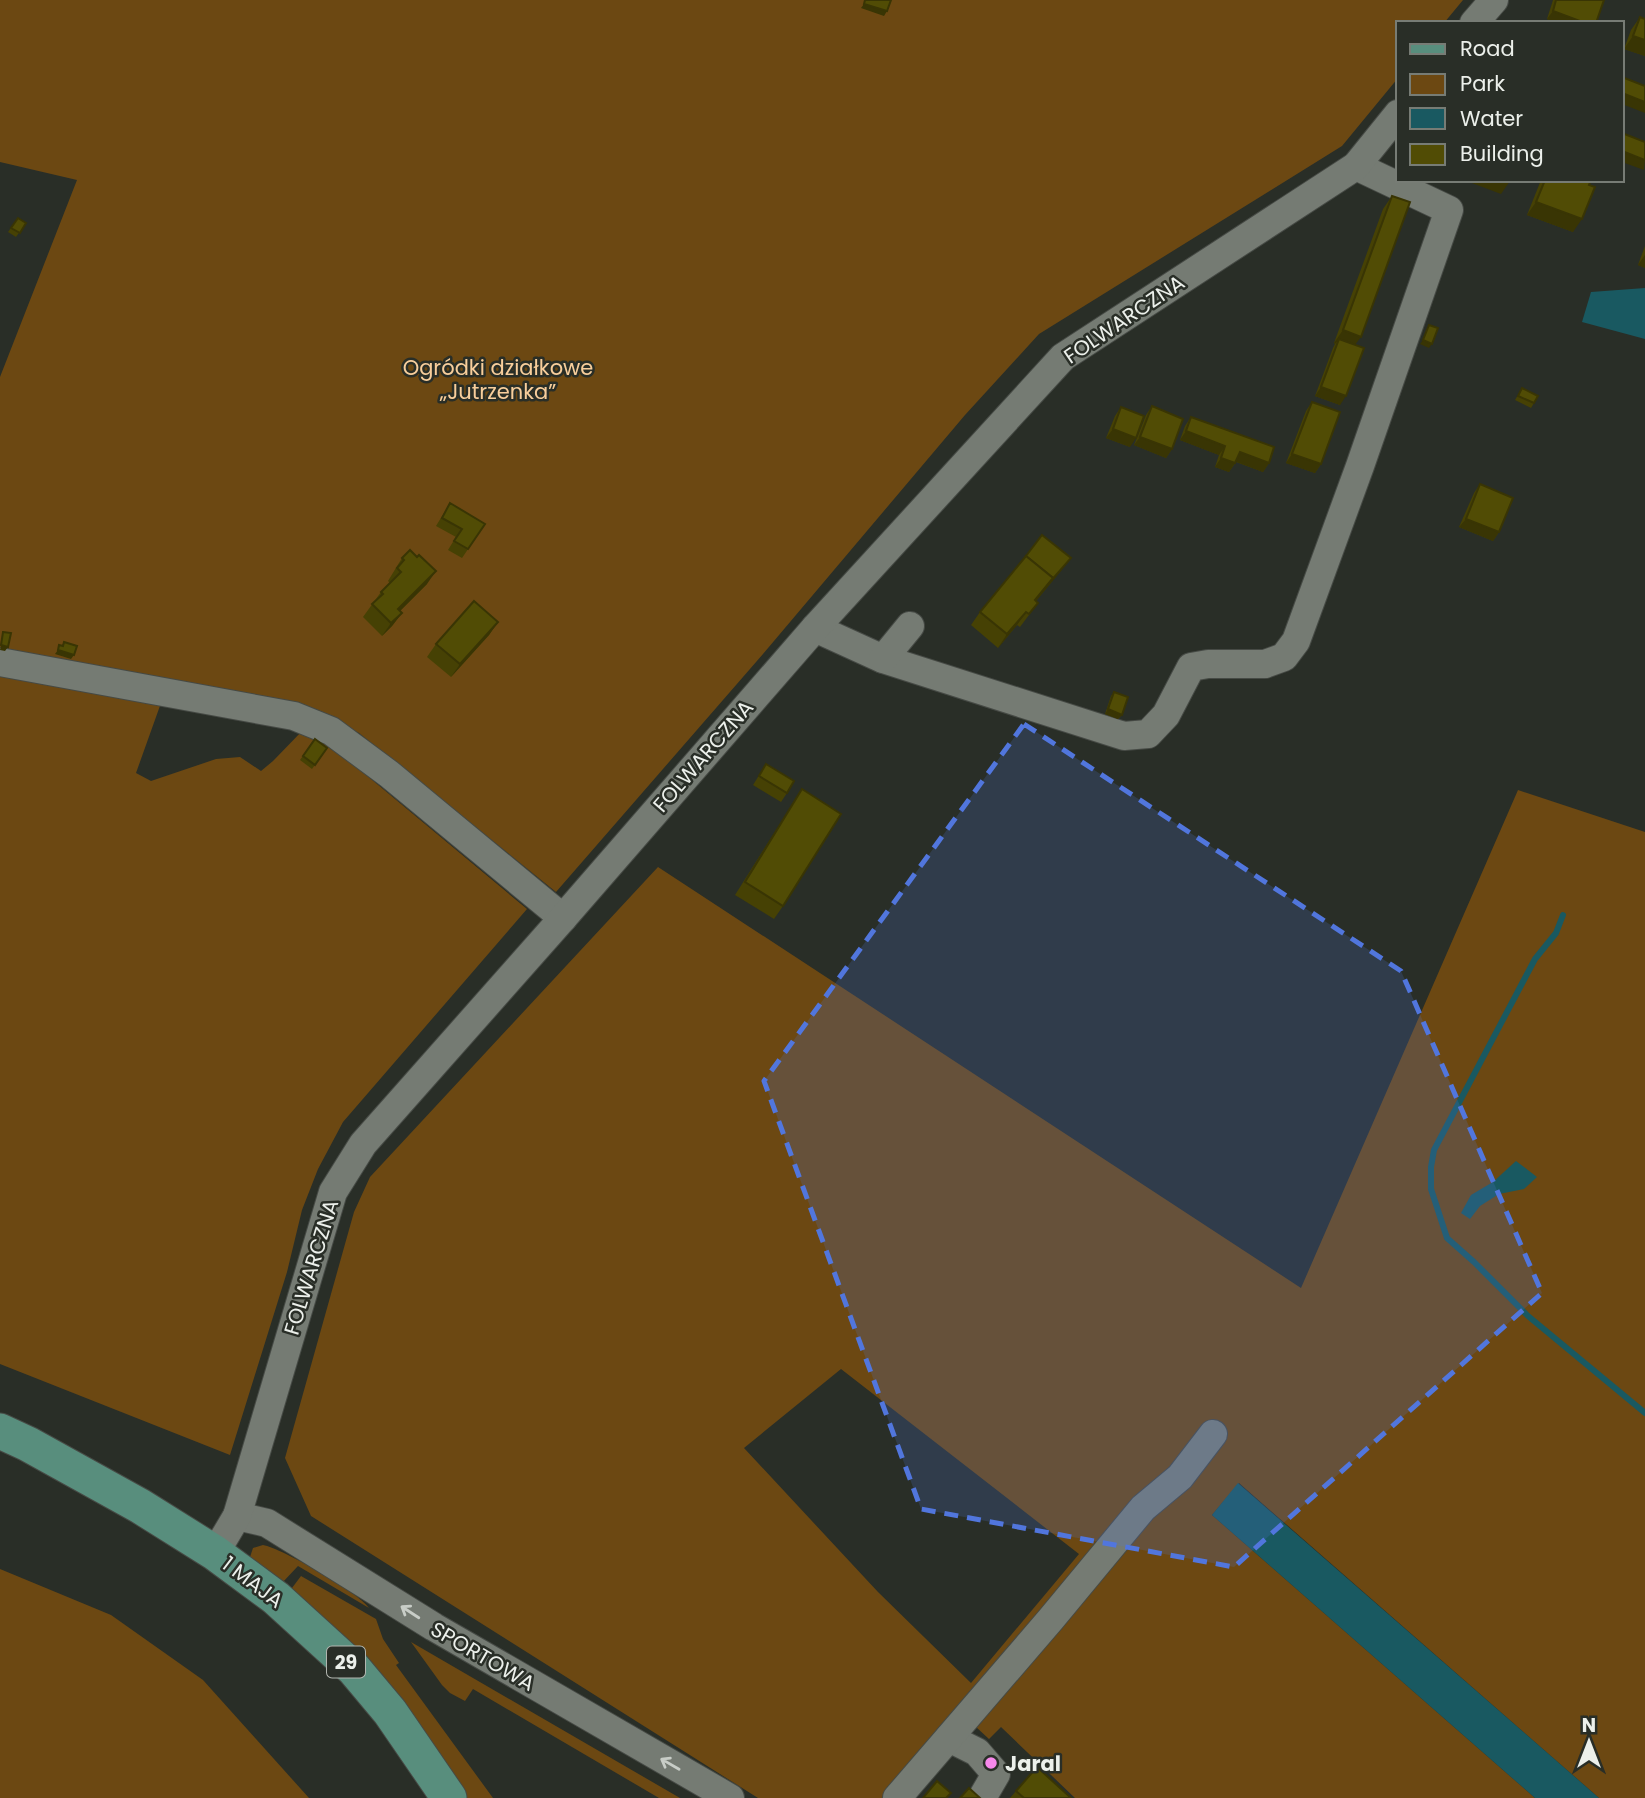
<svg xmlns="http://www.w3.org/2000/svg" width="1645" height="1798" viewBox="0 0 1645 1798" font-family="Poppins,sans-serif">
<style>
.green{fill:#6c4812;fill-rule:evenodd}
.water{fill:#195961}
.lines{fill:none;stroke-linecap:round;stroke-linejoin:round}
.stream{stroke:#195961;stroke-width:6}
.minor-casing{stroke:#464a45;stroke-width:30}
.major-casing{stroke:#464a45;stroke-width:37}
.minor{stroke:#757b73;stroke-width:28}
.major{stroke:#588e7d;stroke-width:35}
.wall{fill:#464104}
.shaded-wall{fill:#393504}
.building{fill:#514c05;stroke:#393504;stroke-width:2}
.oneway{stroke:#c8cdc7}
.marked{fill:#5176dd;fill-opacity:0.2;stroke:#5176dd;stroke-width:5;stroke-dasharray:14 9;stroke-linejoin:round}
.poi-dot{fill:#f788eb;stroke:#292e27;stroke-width:2.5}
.labels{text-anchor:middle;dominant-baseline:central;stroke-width:5;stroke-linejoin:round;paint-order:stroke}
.shield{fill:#292e27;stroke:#b2b6b0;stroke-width:2}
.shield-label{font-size:19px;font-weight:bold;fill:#ecf0eb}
.street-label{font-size:21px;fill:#ecf0eb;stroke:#292e27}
.park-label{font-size:21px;fill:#f8ce9b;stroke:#292e27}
.poi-label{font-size:21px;font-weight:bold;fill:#ecf0eb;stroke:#292e27;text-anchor:start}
</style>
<rect width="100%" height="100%" fill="#292e27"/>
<!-- green -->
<g class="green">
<polygon points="0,0 1463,0 1444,23 1398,23 1398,78 1342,146 1039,334 965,415 763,654 556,892 359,733 312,710 0,653 0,377 77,180 0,162"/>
<polygon points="0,672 161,703 136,773 151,781 216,759 240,757 261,771 273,761 305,728 317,734 527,909 343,1122 318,1169 302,1210 287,1272 230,1455 0,1364"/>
<path d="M 1518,790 L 1645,832 L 1645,1798 L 1599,1798 L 1239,1483 L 1212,1515 L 1535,1798 L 1075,1798 L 1001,1727 L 989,1739 L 976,1727 L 892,1798 L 758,1798 L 311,1516 L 285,1458 L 354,1212 L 370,1177 L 658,867 L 1301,1288 ZM 841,1369 L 1079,1554 L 971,1683 L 878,1592 L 744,1448 Z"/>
<path d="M 263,1545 C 282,1548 359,1593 369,1608 L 298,1566 L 282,1583 L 250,1557 L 253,1548 Z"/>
<polygon points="0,1569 111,1615 203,1680 309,1798 0,1798"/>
<polygon points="301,1576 376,1619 383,1639 399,1663 396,1665 493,1798 462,1798 289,1592"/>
<polygon points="411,1642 680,1798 659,1798 473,1689 465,1701 450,1693 442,1685"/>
</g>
<!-- water -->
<g class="water">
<polygon points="1645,288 1645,339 1582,322 1591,292"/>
<polygon points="1516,1161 1537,1177 1524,1189 1499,1194 1480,1206 1470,1219 1461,1213 1471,1195 1493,1182"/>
<polygon points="1238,1483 1599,1798 1535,1798 1212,1515"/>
</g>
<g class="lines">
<!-- stream -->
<polyline class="stream" points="1563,915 1556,933 1535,959 1434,1150 1431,1167 1431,1189 1447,1238 1474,1262 1528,1316 1645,1413"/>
<defs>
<g id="minor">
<polyline points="1474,23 1494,0"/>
<polyline points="815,628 883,659 1124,736 1148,734 1166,715 1191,667 1208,664 1265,664 1284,657 1296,641 1360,466 1449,210 1356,166"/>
<polyline points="883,659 910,626"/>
<polyline points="0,662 294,716 331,731 389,774 563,918"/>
<polyline points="237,1516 267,1523 434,1627 730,1798"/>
<polyline points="215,1553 237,1516 333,1192 363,1144 563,918 815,628 1063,357 1356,166 1398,114"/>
<polyline points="949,1738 977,1752 996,1774 982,1798"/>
<polyline points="897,1798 1051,1619 1143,1508 1180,1477 1213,1434"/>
</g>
<polyline id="major" points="0,1431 28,1444 140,1506 215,1553 276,1598 354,1669 390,1712 449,1798"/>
</defs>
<!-- minor casing -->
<use href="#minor" class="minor-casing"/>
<!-- major casing -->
<use href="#major" class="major-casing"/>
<!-- minor -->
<use href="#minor" class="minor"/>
<!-- major -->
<use href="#major" class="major"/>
</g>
<!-- wall -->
<g class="wall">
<polygon points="1553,0 1604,0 1596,23 1556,23 1547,19"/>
<polygon points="1640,17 1645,19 1645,56 1624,49 1631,30"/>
<polygon points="1541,180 1591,180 1573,232 1527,215"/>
<polygon points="1392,196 1355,345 1340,405 1315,396 1333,348 1335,344 1334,343 1383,209"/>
<polygon points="18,218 26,223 16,237 8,232"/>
<polygon points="1645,246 1645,268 1638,265"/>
<polygon points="1522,388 1534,403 1531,408 1515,400"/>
<polygon points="1312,402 1321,464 1315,473 1286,463 1306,411"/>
<polygon points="1152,406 1172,449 1166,458 1134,445 1146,415"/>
<polygon points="1121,407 1130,447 1106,438 1115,416"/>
<polygon points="1191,417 1269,463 1263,472 1236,462 1229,472 1215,467 1219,455 1180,440 1185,426"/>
<polygon points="1480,484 1499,532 1493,541 1459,527 1474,493"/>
<polygon points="450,503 485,524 462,558 448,550 456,537 436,526"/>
<polygon points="402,558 427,584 400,611 402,613 392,626 382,636 363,617 381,592 390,583 388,581"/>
<polygon points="1064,567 1036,601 1038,603 1020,627 1017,625 998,648 971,625 980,612"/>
<polygon points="498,622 489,635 451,677 427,657 436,644"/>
<polygon points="1114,692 1122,715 1118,719 1105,714 1111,696"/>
<polygon points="315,739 327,748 312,769 300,760"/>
<polygon points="766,764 787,793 781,802 753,785"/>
<polygon points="802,789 783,906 774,919 735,895"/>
<polygon points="1016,1791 1071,1798 1010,1798"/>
</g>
<!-- shaded-wall -->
<g class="shaded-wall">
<polygon points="864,4 887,11 884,16 861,8"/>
<polygon points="1553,11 1585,23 1556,23 1547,19"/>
<polygon points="1633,36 1645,40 1645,56 1624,49"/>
<polygon points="1622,93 1645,102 1645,113 1622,104"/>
<polygon points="1622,151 1645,160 1644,170 1622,162"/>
<polygon points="1464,180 1507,180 1510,181 1501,194"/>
<polygon points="1536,202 1582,219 1573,232 1527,215"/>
<polygon points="1645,255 1645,268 1638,265"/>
<polygon points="1343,330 1361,337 1351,350 1339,339 1335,344 1334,343"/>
<polygon points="1423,340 1432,344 1429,348 1420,344"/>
<polygon points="1321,387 1346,396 1340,405 1315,396"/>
<polygon points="1113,429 1136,438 1130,447 1106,438"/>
<polygon points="1186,431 1225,446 1219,455 1180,440"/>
<polygon points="1140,437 1172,449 1166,458 1134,445"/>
<polygon points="1240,452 1269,463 1263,472 1234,461"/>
<polygon points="1292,454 1321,464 1315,473 1286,463"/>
<polygon points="1221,458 1235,463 1229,472 1215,467"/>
<polygon points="1466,519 1499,532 1493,541 1459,527"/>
<polygon points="1071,558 1064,567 1026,613 1035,600"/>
<polygon points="436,571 427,584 389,622 398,609"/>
<polygon points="1026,612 1017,625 998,648 1007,634"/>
<polygon points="402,613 392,626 382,636 391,623"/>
<polygon points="498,622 489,635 451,677 460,664"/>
<polygon points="1,645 8,647 5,651 0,650"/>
<polygon points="58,650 74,655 71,659 55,654"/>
<polygon points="1108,709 1122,715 1118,719 1105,714"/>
</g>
<!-- building -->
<g class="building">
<polygon points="865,0 891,0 887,11 864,4"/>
<polygon points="1556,0 1604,0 1596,23 1585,23 1553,11"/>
<polygon points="1640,17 1645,19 1645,40 1633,36"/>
<polygon points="1622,77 1645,86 1645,102 1622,93"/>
<polygon points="1622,133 1645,142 1645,160 1622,151"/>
<polygon points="1545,180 1591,180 1589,185 1595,187 1582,219 1536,202"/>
<polygon points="1392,196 1410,202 1361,337 1343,330"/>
<polygon points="18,218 26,223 20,233 11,228"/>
<polygon points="1429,325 1438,328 1432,344 1423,340"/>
<polygon points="1339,339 1364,348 1346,396 1321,387"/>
<polygon points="1522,388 1538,396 1534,403 1518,396"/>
<polygon points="1312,402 1340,412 1321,464 1292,454"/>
<polygon points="1152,406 1183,419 1172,449 1140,437"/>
<polygon points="1121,407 1144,416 1136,438 1113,429"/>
<polygon points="1191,417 1274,447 1269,463 1240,452 1235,463 1221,458 1225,446 1186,431"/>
<polygon points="1480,484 1513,498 1499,532 1466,519"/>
<polygon points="450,503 485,524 468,549 454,541 462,529 442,518"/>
<polygon points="1042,535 1071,558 1050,582 1053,578 1026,556"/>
<polygon points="410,550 417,557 419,555 436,571 398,609 402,613 391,623 372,604 383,594 381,592 401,572 397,568 404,560 402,558"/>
<polygon points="1026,556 1053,578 1035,600 1038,603 1029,614 1026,612 1007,634 980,612"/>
<polygon points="474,601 498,622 460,664 436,644"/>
<polygon points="3,632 11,633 8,647 1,645"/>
<polygon points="64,642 77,646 74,655 58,650 59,645 63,646"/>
<polygon points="1114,692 1128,697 1122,715 1108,709"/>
<polygon points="315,739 327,748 315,765 303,756"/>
<polygon points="766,764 794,781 787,793 759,776"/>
<polygon points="802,789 841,814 783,906 745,882"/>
<polygon points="1037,1767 1071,1798 1024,1798 1016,1791"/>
<polygon points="937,1781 951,1793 946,1798 923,1798"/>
<polygon points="969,1788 980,1798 960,1798"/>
</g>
<!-- one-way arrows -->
<defs><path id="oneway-shaft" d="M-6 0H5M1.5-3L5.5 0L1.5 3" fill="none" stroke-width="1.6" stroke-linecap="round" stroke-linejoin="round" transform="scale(1.75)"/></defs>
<g class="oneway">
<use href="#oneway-shaft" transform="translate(410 1612) rotate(-147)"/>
<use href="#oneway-shaft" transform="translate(670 1764) rotate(-150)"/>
</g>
<!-- marked area -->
<path class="marked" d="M 1024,724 L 1401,971 L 1542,1293 L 1234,1567 L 921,1509 L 764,1081 Z"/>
<!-- markers -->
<circle class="poi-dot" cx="991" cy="1763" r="7"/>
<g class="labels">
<!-- shield labels -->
<rect class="shield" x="327" y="1646.5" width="38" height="31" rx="5"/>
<g class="shield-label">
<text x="346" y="1662">29</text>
</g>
<!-- street labels -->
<g class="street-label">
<text transform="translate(1124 319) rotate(-34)">FOLWARCZNA</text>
<text transform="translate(703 756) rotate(-49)">FOLWARCZNA</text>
<text transform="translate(311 1267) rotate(-73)">FOLWARCZNA</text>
<text transform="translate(253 1582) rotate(37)">1 MAJA</text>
<text transform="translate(483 1656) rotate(30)">SPORTOWA</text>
</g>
<!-- park labels -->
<g class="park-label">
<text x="498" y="367">Ogródki działkowe<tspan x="498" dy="24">„Jutrzenka”</tspan></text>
</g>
<!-- poi labels -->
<g class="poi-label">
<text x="1005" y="1763">Jaral</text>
</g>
</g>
<!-- legend -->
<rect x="1396" y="21" width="228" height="161" fill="#292e27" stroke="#777c75" stroke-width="2"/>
<rect x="1410" y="44" width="35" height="10" fill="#588e7d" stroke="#777c75" stroke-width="2"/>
<text x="1460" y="56" font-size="21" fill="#ecf0eb">Road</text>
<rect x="1410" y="74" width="35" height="21" fill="#6c4812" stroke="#777c75" stroke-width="2"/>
<text x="1460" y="91" font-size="21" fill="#ecf0eb">Park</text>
<rect x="1410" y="108" width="35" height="21" fill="#195961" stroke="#777c75" stroke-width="2"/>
<text x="1460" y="126" font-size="21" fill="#ecf0eb">Water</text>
<rect x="1410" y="144" width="35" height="21" fill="#514c05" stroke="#777c75" stroke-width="2"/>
<text x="1460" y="161" font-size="21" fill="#ecf0eb">Building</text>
<!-- north arrow -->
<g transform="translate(1589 1742)" stroke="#292e27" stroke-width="5" paint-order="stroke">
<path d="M0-5L12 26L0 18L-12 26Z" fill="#ecf0eb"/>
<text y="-10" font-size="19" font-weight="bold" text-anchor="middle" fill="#ecf0eb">N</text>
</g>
</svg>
